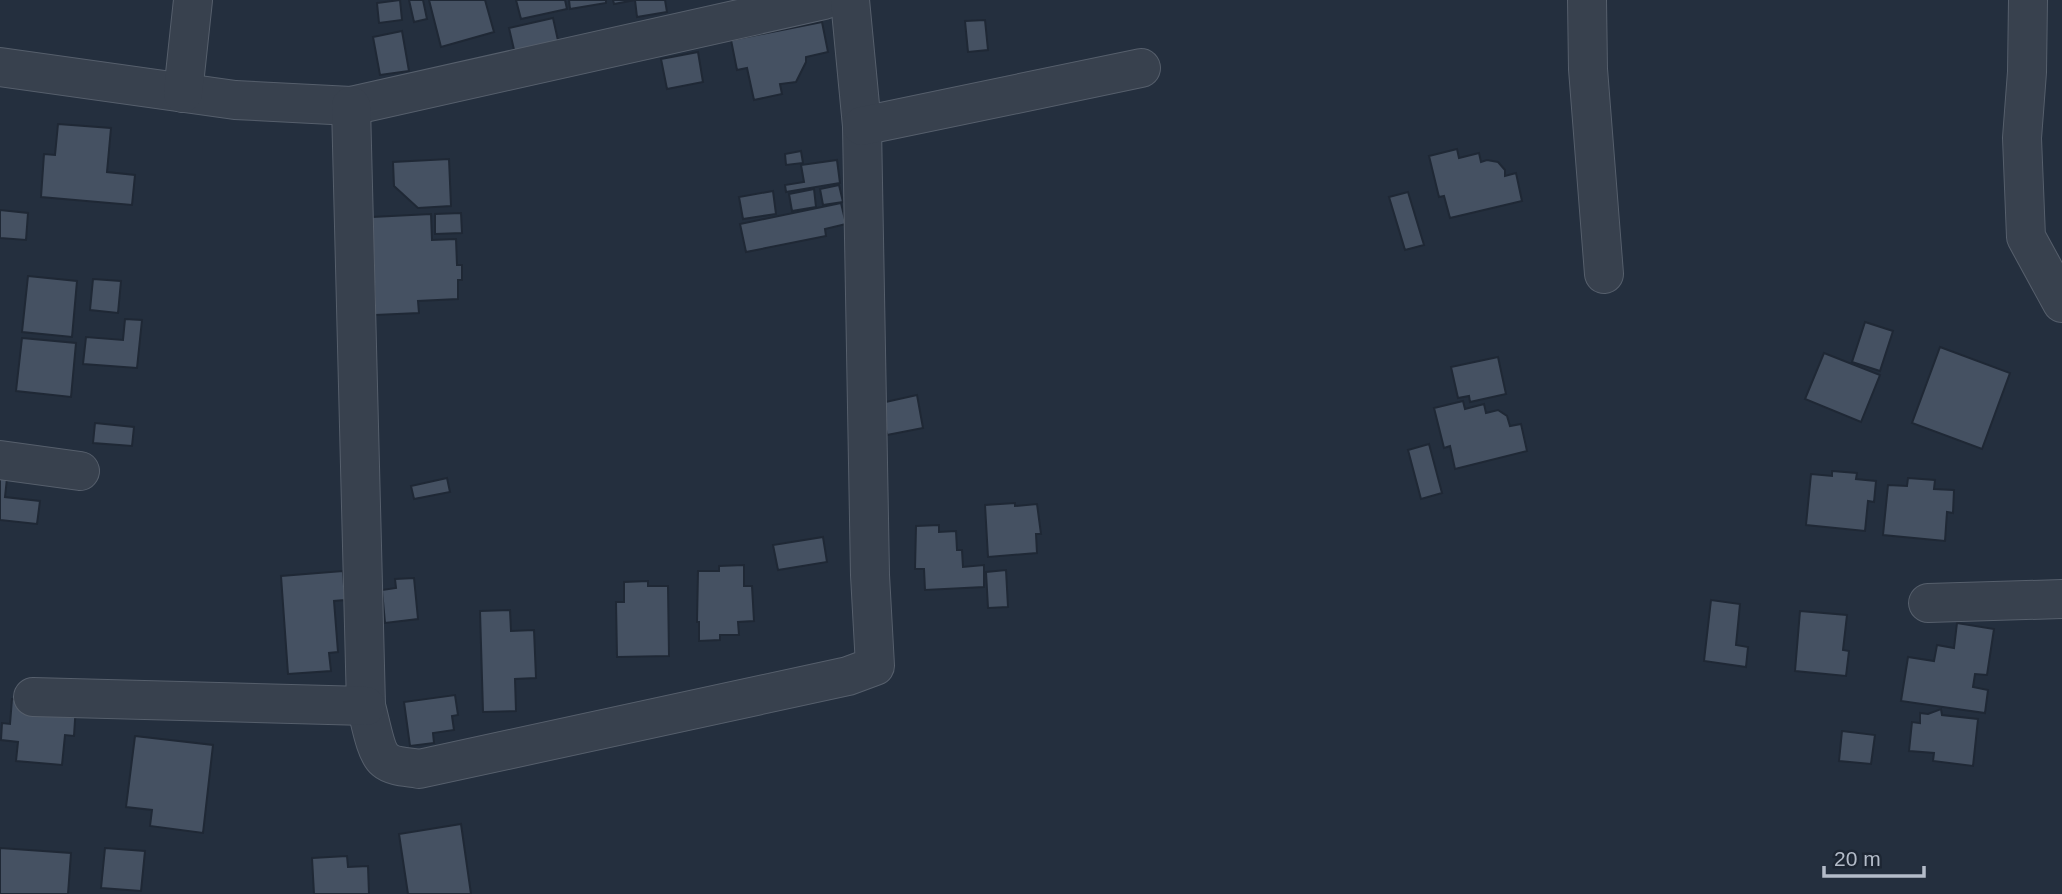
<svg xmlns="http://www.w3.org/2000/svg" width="2062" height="894" viewBox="0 0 2062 894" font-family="Helvetica,sans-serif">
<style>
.building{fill:#455162;stroke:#1f2835;stroke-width:2}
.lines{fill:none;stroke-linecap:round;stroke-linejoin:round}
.street-casing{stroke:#565f6c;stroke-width:40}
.street{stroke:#38414e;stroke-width:38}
</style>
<rect width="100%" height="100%" fill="#242f3e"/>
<!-- building -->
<g class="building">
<polygon points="400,0 402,20 379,23 377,3"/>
<polygon points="409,0 423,0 427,19 414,22"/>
<polygon points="429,0 485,0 494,32 441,47"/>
<polygon points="516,0 565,0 567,9 521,19"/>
<polygon points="569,0 606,0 606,3 570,9"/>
<polygon points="613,0 665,0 667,12 637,17 635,0 614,4"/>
<polygon points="553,18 559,45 515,54 509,28"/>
<polygon points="985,20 988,50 968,52 965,21"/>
<polygon points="822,22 828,52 806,57 806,62 796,82 780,84 782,94 754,100 747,68 737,70 731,40"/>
<polygon points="402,31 409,71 380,75 373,37"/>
<polygon points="698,52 703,82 667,89 661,59"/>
<polygon points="58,124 111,128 107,172 135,175 132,205 41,197 44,154 55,155"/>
<polygon points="1457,149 1459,158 1479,153 1481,162 1487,160 1498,162 1505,170 1505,176 1516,173 1522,201 1450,218 1444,196 1439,197 1429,156"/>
<polygon points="801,151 803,163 786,165 785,154"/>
<polygon points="449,159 451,206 418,208 394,186 393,162"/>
<polygon points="837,160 840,183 786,192 785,185 804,182 801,165"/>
<polygon points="839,185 843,202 823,205 820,189"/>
<polygon points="814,189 816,207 792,211 789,194"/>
<polygon points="773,191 776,214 743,219 739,197"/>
<polygon points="1408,192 1424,245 1405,250 1389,197"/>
<polygon points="841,203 846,224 825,229 826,236 746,252 740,224"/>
<polygon points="0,210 28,213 26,240 0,238"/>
<polygon points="461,213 462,233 435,234 435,214"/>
<polygon points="431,214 432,240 456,239 457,265 462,265 462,280 458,280 458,299 418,301 419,313 375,315 372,217"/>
<polygon points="28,276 77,281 72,337 22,332"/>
<polygon points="93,279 121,281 118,313 90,310"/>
<polygon points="125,319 142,320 137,368 83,364 86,337 123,340"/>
<polygon points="1865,322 1893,331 1880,371 1852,362"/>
<polygon points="22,338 76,343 71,397 16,391"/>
<polygon points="1940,347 2010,373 1982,449 1912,423"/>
<polygon points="1824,353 1880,375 1861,422 1805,399"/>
<polygon points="1498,357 1506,394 1470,402 1469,396 1458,398 1451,367"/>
<polygon points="917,395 923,428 887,435 881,403"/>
<polygon points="1463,401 1465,409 1484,404 1486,413 1498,410 1507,416 1510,426 1521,424 1527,451 1455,469 1450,446 1444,448 1434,408"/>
<polygon points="95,423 134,427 132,446 93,443"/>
<polygon points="1429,444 1442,493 1421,499 1408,450"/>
<polygon points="1832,471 1857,473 1856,479 1876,481 1874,502 1868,501 1865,531 1806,525 1811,474 1832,476"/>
<polygon points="0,477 7,478 5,497 40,501 37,524 0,520"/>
<polygon points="447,478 450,492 414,499 411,486"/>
<polygon points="1908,478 1935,480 1934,489 1954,490 1953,513 1947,512 1945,541 1883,535 1888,485 1907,486"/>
<polygon points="1015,503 1015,506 1037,504 1041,534 1036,534 1037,553 988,557 985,505"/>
<polygon points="939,525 939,532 956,531 957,550 962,550 963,567 984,565 984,587 925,590 924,569 915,569 916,526"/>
<polygon points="823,537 827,562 778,570 773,545"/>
<polygon points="744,565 744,586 752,586 754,621 738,622 739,635 720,635 720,640 699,641 699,622 697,622 698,571 719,571 719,566"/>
<polygon points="1006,570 1008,607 988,608 986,572"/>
<polygon points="343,571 345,600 334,601 338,652 329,653 331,671 288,674 281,576"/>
<polygon points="414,578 418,619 385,623 382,590 396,588 395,579"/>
<polygon points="648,581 648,586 668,586 669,656 617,657 616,602 624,602 624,582"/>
<polygon points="1711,600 1740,604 1736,645 1748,647 1746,667 1704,661"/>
<polygon points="510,610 511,631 534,630 536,678 515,679 516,711 483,712 480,611"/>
<polygon points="1800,611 1847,615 1843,650 1849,651 1846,676 1795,671"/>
<polygon points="1957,623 1994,629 1987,675 1975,674 1973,687 1988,690 1985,713 1901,701 1908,657 1934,661 1937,645 1954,648"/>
<polygon points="455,695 458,715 452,716 454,730 433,733 434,743 410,746 404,702"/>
<polygon points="12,699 76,704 74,736 65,735 62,765 16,761 18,742 1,740 2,723 10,724"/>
<polygon points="1941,709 1942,715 1978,719 1973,766 1933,761 1934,753 1909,751 1912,722 1920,723 1920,713 1928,714"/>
<polygon points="1842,731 1875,735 1871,764 1839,761"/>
<polygon points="135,736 213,745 203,833 150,826 152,810 126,807"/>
<polygon points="461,824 471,894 408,894 399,834"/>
<polygon points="0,848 71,853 68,894 0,894"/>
<polygon points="105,848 145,851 141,891 101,888"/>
<polygon points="347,856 348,867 368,866 369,894 314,894 312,858"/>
</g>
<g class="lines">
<defs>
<g id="street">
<polyline points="1587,0 1588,69 1604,274"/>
<polyline points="2028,0 2027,72 2022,138 2026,237 2062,303"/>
<polyline points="0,67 235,100 351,106 824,0"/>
<polyline points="183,93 193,0"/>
<path d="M 351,106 L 366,706 C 370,719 375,752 385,760 C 393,767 409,767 419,769 L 848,676 L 875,666 L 870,575 L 862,126 L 850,0"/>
<polyline points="862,126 1141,68"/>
<polyline points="0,460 80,471"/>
<polyline points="1928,603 2062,599"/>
<polyline points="33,697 366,706"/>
</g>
</defs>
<!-- street casing -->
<use href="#street" class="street-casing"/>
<!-- street -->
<use href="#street" class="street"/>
</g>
<!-- scale -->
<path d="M1824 866v10h100v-10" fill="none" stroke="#b4bcc9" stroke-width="3.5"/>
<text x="1834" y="866" font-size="21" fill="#b4bcc9" stroke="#1d2633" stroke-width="5" paint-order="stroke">20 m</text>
</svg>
